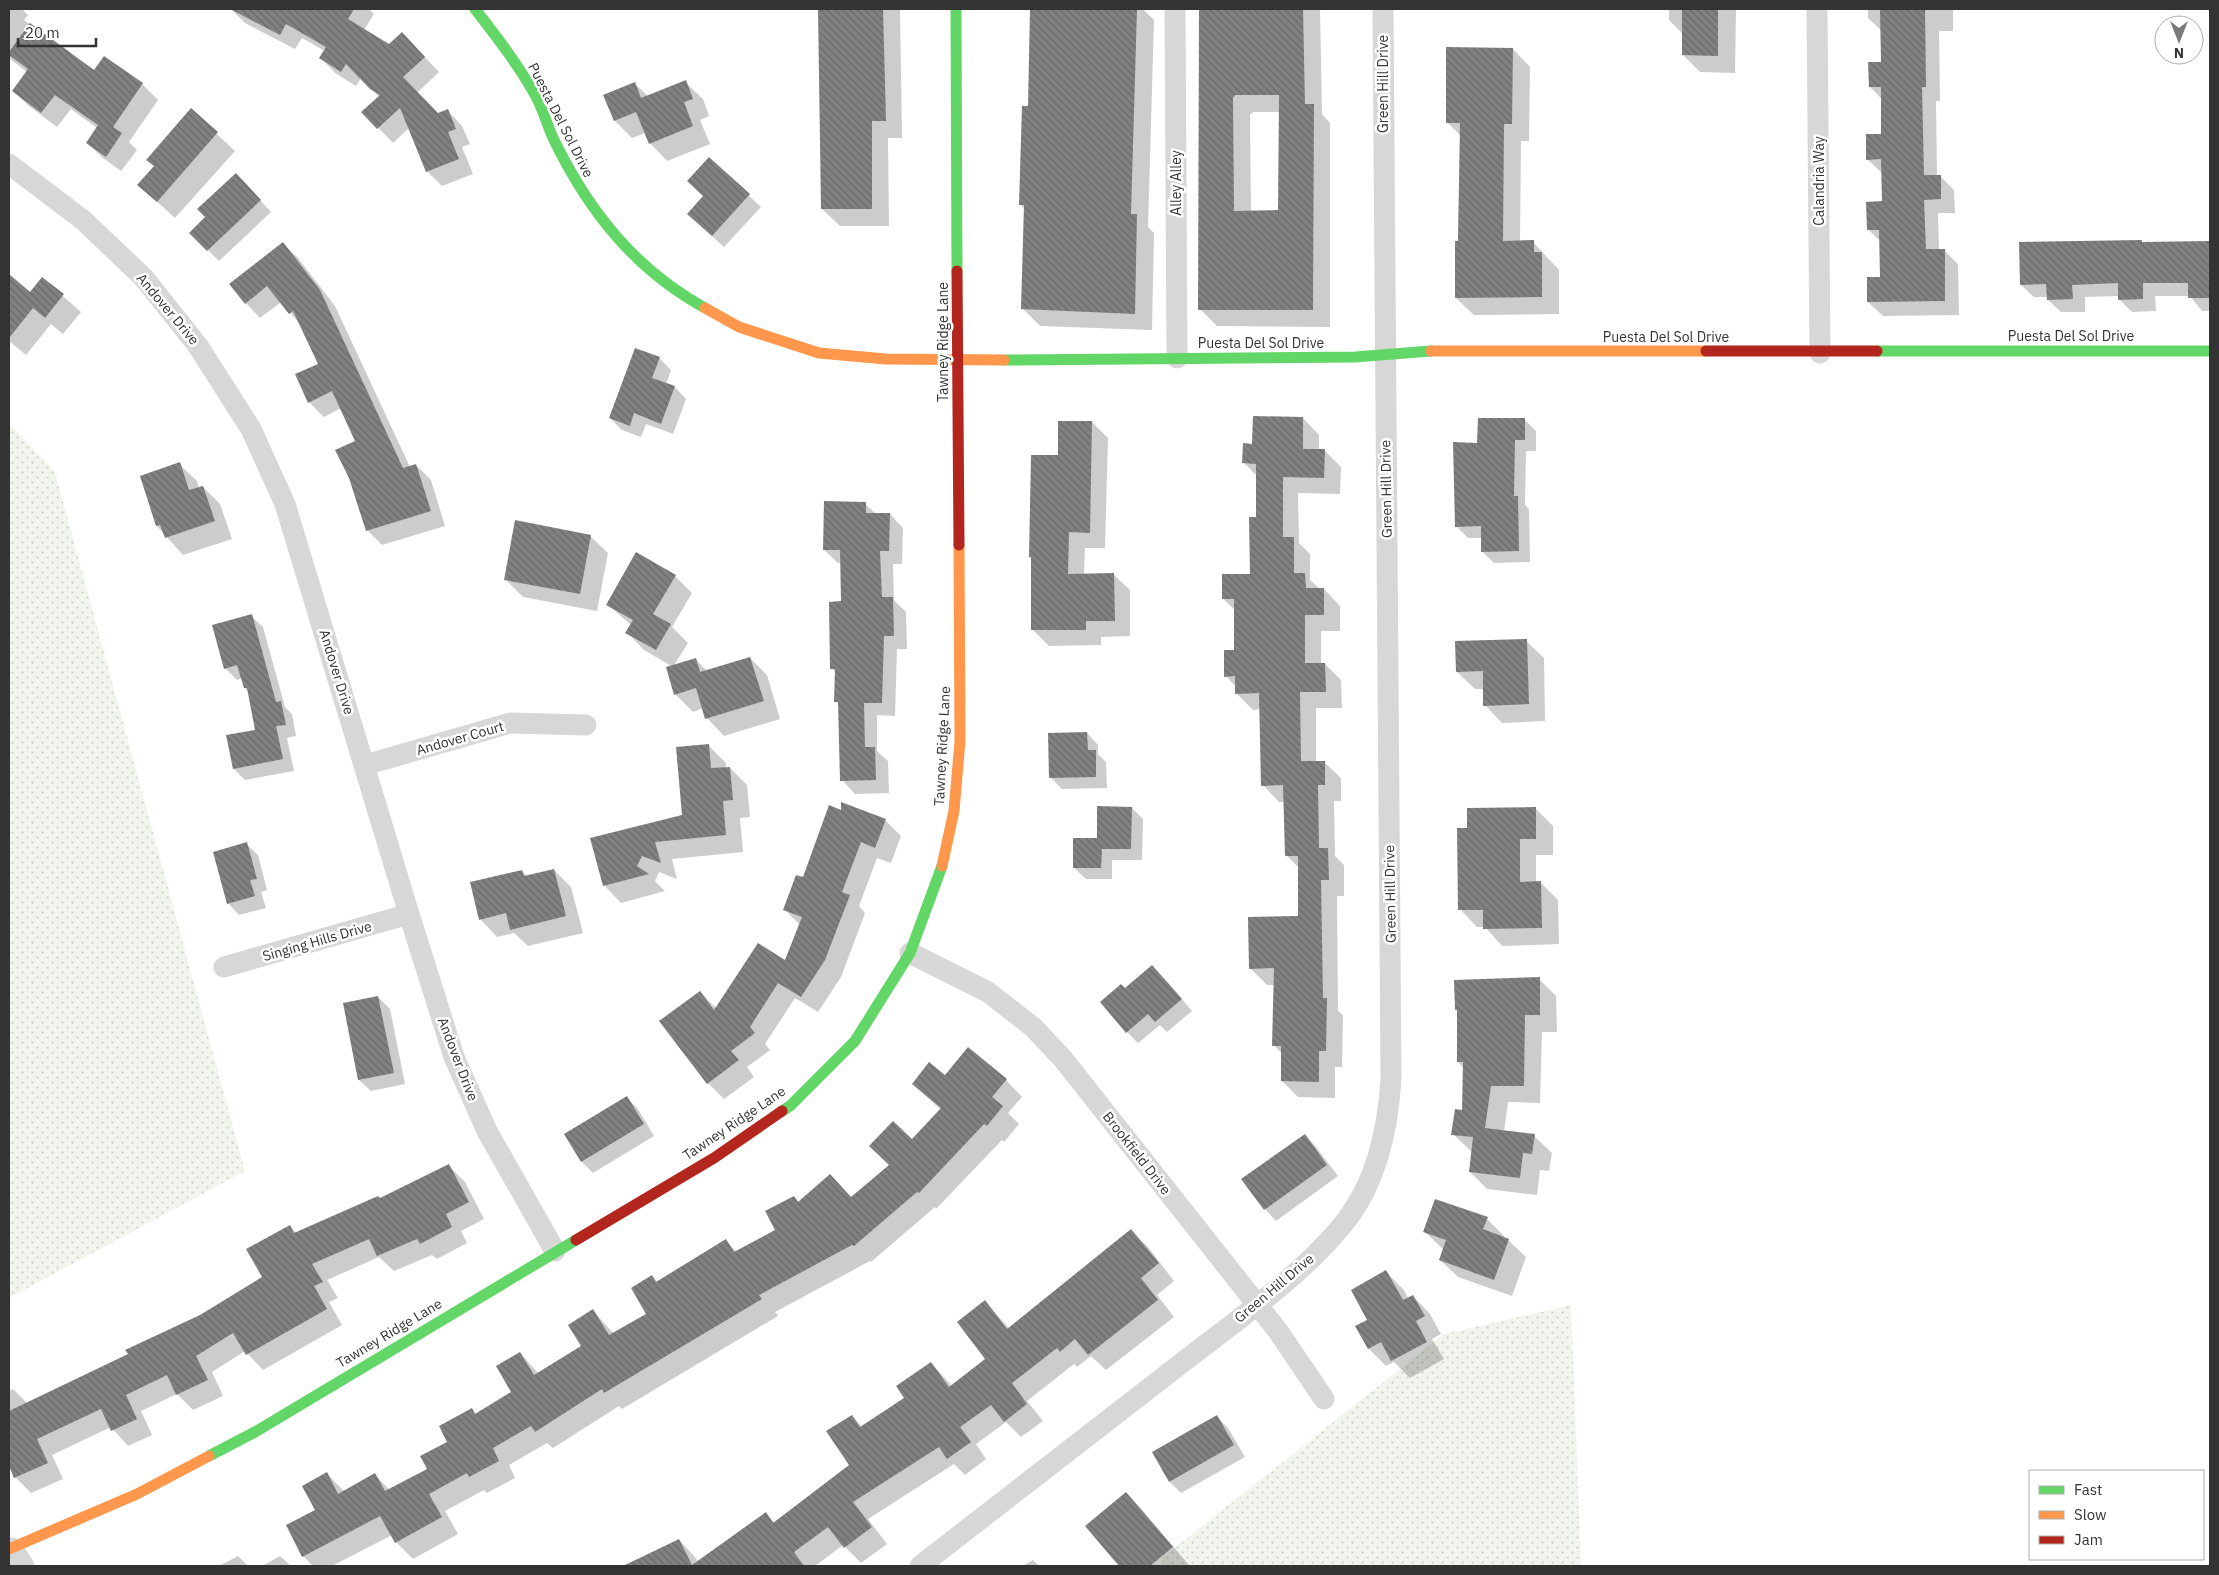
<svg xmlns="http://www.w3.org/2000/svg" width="2219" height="1575" viewBox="0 0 2219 1575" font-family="'IBM Plex Sans',sans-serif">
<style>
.grass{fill:url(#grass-dots)}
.shadow{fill:#0003;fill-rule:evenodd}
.building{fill:url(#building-back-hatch);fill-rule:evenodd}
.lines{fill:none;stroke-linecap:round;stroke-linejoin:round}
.street{stroke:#d7d7d7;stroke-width:21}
.fast{stroke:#63d668;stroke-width:11}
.slow{stroke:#ff974d;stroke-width:11}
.jam{stroke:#b3261e;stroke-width:11}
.labels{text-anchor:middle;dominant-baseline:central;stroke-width:5;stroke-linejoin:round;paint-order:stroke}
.street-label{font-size:14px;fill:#333;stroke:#fff}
</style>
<defs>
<pattern id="grass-dots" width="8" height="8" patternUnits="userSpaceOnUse" patternTransform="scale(1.25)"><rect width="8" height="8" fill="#f1f5ed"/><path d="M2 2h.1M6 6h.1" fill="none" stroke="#cfd2cc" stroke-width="1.8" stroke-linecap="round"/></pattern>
<pattern id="building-back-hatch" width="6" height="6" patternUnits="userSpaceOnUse" patternTransform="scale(1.25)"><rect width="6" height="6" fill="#818181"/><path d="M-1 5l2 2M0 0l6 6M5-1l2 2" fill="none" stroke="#6a6a6a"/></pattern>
</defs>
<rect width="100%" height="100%" fill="#fff"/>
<!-- grass -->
<g class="grass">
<polygon points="9,423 55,472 245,1171 9,1298"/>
<polygon points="1571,1305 1581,1566 1163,1566 1162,1558 1444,1334"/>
</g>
<!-- shadow -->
<g class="shadow">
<polygon points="9,9 22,9 28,15 24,20 95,72 104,58 142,84 158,100 129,142 137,150 121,171 103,158 87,143 97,128 71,109 57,127 29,106 13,91 27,72 9,58"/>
<polygon points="231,9 369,9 374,14 364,30 389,46 417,49 439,72 417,93 438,114 448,111 462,126 470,144 462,147 473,174 442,186 427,171 410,127 393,143 363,112 379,97 361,78 356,86 335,73 321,58 325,51 302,38 295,49 245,23"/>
<polygon points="820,9 900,9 902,138 888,138 889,226 840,226 822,209"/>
<polygon points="1031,9 1143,9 1154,20 1148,227 1154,233 1152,330 1040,326 1023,309 1025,209 1021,205 1030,107"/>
<path d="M 1200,9 L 1320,9 L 1322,114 L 1330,123 L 1330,327 L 1217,326 L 1200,309 L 1201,106 ZM 1253,112 L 1280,112 L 1279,212 L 1251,212 L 1250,115 Z"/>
<polygon points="1669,9 1736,9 1735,73 1700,72 1683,55 1683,34 1669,20"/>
<polygon points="1868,9 1953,9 1953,31 1939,31 1940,101 1936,101 1937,176 1940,176 1954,190 1955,213 1938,213 1939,250 1944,250 1958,264 1959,315 1883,316 1868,302 1881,278 1881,242 1869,230 1884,202 1882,173 1867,159 1882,135 1882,99 1870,87 1882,63 1882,31 1868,18"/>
<polygon points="1513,49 1530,67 1529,141 1521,141 1520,242 1533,242 1559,270 1559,314 1474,315 1456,298 1461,136 1447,122"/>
<polygon points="685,82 703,99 709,116 700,120 710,144 667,161 650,143 645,133 632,138 615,121 635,84 648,96"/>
<polygon points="191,110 235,151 175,218 139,185 155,167 148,160"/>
<polygon points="709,159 761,207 724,247 700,225"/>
<polygon points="247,186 271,212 219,261 191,233 207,217"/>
<polygon points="2141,241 2143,243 2210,242 2210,311 2202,311 2190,296 2155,296 2156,311 2132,312 2119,299 2119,296 2085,297 2085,312 2061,312 2048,300 2048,297 2034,297 2021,285"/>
<polygon points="283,244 298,258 335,306 410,467 416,465 431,480 445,526 382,545 367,530 357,441 341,408 324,417 309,402 319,364 300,324 281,302 260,318 246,303"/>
<polygon points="9,276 30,293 42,278 81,312 63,334 51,324 26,355 9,341"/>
<polygon points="659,358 671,370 666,384 675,387 686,399 673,434 646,424 641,437 622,430 610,418"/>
<polygon points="1303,418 1319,435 1319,450 1324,450 1341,467 1340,494 1298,493 1299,543 1310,554 1310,580 1320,589 1324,589 1340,606 1340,631 1321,631 1321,664 1325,664 1341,680 1342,708 1316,708 1316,762 1324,762 1341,778 1341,801 1334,801 1335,856 1344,865 1344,896 1337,896 1338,1011 1343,1015 1342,1067 1335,1067 1335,1098 1298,1097 1282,1081 1282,1054 1274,1045 1275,985 1267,985 1250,968 1300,917 1299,868 1286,855 1285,802 1279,802 1263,785 1261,709 1253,710 1236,693 1236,687 1226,676 1236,651 1236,611 1223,599 1251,575 1258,519 1258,477 1244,463 1254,445"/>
<polygon points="1525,420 1536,431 1536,451 1526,451 1525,505 1529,509 1530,562 1494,563 1482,551 1482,538 1468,538 1456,526 1478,444"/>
<polygon points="1092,422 1108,438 1105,548 1085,548 1084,575 1114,575 1130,590 1130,636 1101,637 1101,645 1049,646 1033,630 1032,559 1030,557 1059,456"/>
<polygon points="179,464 197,481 199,488 203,487 220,504 232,539 183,555 157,526"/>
<polygon points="865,504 876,514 890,514 903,528 902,564 893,564 894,600 906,612 907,649 897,649 895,716 877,715 877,751 888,761 889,793 855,794 842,780 839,705 836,701 836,673 832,668 842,602 841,563 838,563 824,550"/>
<polygon points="590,536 608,553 597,611 523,597 505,579"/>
<polygon points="675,576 692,593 672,627 688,643 673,667 696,660 707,671 750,658 767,675 780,719 724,736 707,718 703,708 693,712 675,694 673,667 644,650 627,632 631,625 607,604"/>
<polygon points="251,616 263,627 285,707 292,714 296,736 287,738 294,771 245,780 234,769 256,731 249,693 245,688 242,678 237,680 225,668"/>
<polygon points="1526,641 1544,658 1545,721 1502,723 1485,705 1484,689 1475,689 1457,672"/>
<polygon points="1087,733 1098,745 1098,754 1106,762 1107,788 1062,789 1050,777"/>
<polygon points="709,746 726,763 726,768 730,768 747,785 750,817 740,818 743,852 672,859 677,879 659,872 655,881 665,891 621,903 604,885 683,816"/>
<polygon points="1132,808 1143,819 1142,860 1112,860 1112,879 1086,879 1074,868 1098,839"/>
<polygon points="1535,808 1553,826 1553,855 1536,855 1536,883 1540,882 1558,900 1559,944 1502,946 1485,927 1477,927 1460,909 1468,829"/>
<polygon points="842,811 885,820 901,836 891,863 877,858 859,906 865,913 841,977 818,1012 795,998 765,1044 770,1050 747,1067 754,1077 724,1099 708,1083 661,1022 700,992 717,1009 786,962 800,925 784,909"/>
<polygon points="246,844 258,855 267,890 261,892 266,908 239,915 228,903"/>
<polygon points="554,870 571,887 583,933 528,946 514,933 497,937 480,919 522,871 527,876"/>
<polygon points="1164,978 1192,1011 1167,1032 1160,1025 1138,1043 1127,1032 1125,989"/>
<polygon points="1539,979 1556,996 1557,1032 1542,1032 1540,1103 1508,1102 1504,1132 1534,1136 1552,1153 1549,1171 1540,1170 1537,1195 1487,1189 1470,1172 1472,1152 1453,1134 1463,1111 1464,1068 1458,1062 1458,1012 1456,1009"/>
<polygon points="378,997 390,1009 405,1084 371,1091 359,1080"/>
<polygon points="945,1076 1006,1080 1022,1097 1008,1113 1019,1124 1004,1142 1002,1140 936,1209 935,1207 871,1262 870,1261 775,1312 778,1316 622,1409 619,1406 553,1448 547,1443 509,1465 515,1478 487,1493 484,1490 445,1511 458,1534 413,1559 396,1542 392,1535 332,1566 313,1566 303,1556 327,1474 344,1491 375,1475 390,1490 429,1469 471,1410 476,1414 513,1393 520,1353 538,1373 583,1346 593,1311 614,1334 648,1314 652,1277 658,1282 726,1241 737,1252 777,1230 794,1197 799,1202 830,1175 852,1198 890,1165 941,1110 913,1084"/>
<polygon points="627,1098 638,1109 654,1136 593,1173 582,1162"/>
<polygon points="1305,1135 1316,1147 1338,1176 1276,1221 1265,1209"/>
<polygon points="449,1166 465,1182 484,1219 461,1231 467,1243 437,1259 432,1255 394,1271 379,1257 327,1280 338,1298 329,1302 342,1325 263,1370 245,1351 212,1372 223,1396 193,1410 177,1394 141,1411 152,1435 128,1446 111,1427 52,1455 63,1479 31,1493 15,1477 11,1468 9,1470 9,1391 13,1389 28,1404 129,1355 200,1316 263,1278 290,1226 296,1233 380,1199"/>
<polygon points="1487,1219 1504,1236 1504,1238 1508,1240 1526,1257 1512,1296 1458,1277 1440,1260 1444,1250 1425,1232"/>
<polygon points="1131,1231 1148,1247 1174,1281 1157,1295 1174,1317 1106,1370 1091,1356 1077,1367 1074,1364 1027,1401 1043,1421 1021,1437 1006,1422 976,1444 986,1459 965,1475 954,1464 868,1519 887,1544 861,1563 843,1545 815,1566 653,1566 648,1556 679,1540 695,1557 698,1562 766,1514 775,1523 851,1466 852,1416 862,1427 905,1398 931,1363 952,1386 987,1359 985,1302 1009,1328"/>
<polygon points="1386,1272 1403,1289 1409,1299 1413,1296 1430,1314 1441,1334 1432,1339 1444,1359 1410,1378 1394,1362 1386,1366 1369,1349 1357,1327 1369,1320"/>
<polygon points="1217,1417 1228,1428 1245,1457 1181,1493 1170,1482 1153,1453"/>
<polygon points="1126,1494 1143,1511 1189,1565 1120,1566 1087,1526"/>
<polygon points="238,1556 248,1566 219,1566"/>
<polygon points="280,1556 291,1566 262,1566"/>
<polygon points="1033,1560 1039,1566 1023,1566"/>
</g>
<!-- building -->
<g class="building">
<polygon points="230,9 354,9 348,19 389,44 402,32 425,57 403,77 438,113 448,109 456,129 448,132 459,159 426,172 400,108 377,129 361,112 380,95 370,89 346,64 341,72 319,58 326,47 286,24 280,35"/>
<polygon points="818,9 883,9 886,121 872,121 872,209 821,209"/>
<polygon points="1030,9 1137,9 1131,214 1137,214 1135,314 1021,309 1024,205 1019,205 1022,106 1028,106"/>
<path d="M 1199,9 L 1303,9 L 1305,104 L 1314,104 L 1313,310 L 1198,310 ZM 1235,95 L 1279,95 L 1278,210 L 1234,211 L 1233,98 Z"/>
<polygon points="1682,9 1718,9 1718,56 1682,55"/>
<polygon points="1880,9 1925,9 1926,87 1922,87 1924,175 1941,175 1941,199 1924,200 1926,249 1945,249 1945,301 1867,302 1867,277 1880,277 1879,230 1867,230 1866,202 1882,201 1881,159 1866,160 1866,134 1881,134 1881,87 1869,87 1868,62 1881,62"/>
<polygon points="30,23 94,70 104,56 143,83 113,127 122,133 106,157 86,143 98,125 55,95 41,113 12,91 28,69 9,55 9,52"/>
<polygon points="1446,47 1513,48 1512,124 1504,124 1503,241 1534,240 1534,252 1542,252 1542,297 1455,298 1455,241 1458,241 1460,123 1446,123"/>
<polygon points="686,80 693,99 684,102 693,126 649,144 636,112 614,121 603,95 635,82 641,98"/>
<polygon points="191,108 218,132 157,202 137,185 154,166 146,160"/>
<polygon points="709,157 750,194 712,236 687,214 703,196 687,181"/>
<polygon points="236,173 261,200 207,251 189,233 205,217 197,209"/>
<polygon points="2142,240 2142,242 2210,241 2210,298 2188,298 2188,283 2143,283 2143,299 2118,300 2118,283 2072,285 2073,299 2047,300 2046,284 2020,285 2019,242"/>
<polygon points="283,242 320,290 403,468 416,464 431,511 366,531 349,478 335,450 355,441 332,391 308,403 295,374 318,364 293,311 289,314 267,286 245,304 229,284"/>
<polygon points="9,274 30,292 42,277 64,294 45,318 33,308 9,338"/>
<polygon points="635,348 660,357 652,378 675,386 661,424 634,413 630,426 609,418"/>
<polygon points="1253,416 1303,417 1303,449 1325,449 1324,478 1283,477 1283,537 1294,537 1294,573 1305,573 1306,588 1324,588 1324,615 1305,615 1305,663 1325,663 1326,692 1300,692 1301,761 1325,761 1325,785 1318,785 1319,848 1328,848 1329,880 1321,880 1323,998 1327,998 1326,1051 1319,1051 1319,1082 1281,1081 1281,1046 1272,1046 1274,968 1249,969 1248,917 1298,916 1298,856 1285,856 1283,785 1261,786 1259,693 1235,694 1235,676 1224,677 1224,650 1234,650 1234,599 1222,599 1222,574 1250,574 1249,517 1256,517 1256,464 1242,463 1243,443 1252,444"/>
<polygon points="1478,418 1525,418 1525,440 1515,440 1514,496 1518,496 1519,551 1481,552 1481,526 1455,527 1453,442 1477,443"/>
<polygon points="1058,421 1092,421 1090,533 1069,532 1068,574 1114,573 1115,621 1086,621 1086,630 1031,630 1031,557 1029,557 1031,455 1058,455"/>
<polygon points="180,462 189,490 203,486 215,521 165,538 160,525 156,526 140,476"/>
<polygon points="824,501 866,502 866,513 890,513 889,551 880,551 882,597 893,597 894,636 884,636 882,703 864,703 865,747 875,747 876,780 840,781 838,702 834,702 835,669 830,669 829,602 841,601 840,550 823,550"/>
<polygon points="515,520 591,535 580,594 504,580"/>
<polygon points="636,552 676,575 653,614 671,624 656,650 625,633 633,620 606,605"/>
<polygon points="252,614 276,702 281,701 286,725 276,726 283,759 233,769 226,735 255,730 247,688 244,688 237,665 224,669 212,625"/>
<polygon points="1527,639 1529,704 1483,706 1483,671 1456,672 1455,641"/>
<polygon points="750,657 764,701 705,719 696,688 674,695 666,667 696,658 700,672"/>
<polygon points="1087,732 1088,750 1096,750 1096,777 1049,778 1048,733"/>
<polygon points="709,744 711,768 730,767 733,800 723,801 726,835 655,842 661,863 642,856 637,866 649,874 603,886 590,838 682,815 676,747"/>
<polygon points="841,802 886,819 875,848 861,842 842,892 850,895 825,960 801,997 778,983 750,1027 755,1033 731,1051 739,1060 707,1084 659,1021 700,991 714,1010 758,943 785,960 802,917 783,910 796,875 803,877 829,805 841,810"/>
<polygon points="1097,806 1132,807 1131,849 1102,849 1101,868 1073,868 1073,838 1097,838"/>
<polygon points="1536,807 1536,839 1520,839 1520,882 1541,881 1542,928 1483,929 1483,910 1458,910 1457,828 1467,828 1467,808"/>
<polygon points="247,842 257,879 250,880 255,896 227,904 213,852"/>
<polygon points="554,869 566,916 510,930 506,913 479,920 470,882 522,870 524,876"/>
<polygon points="1152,965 1182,999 1155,1022 1148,1014 1126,1033 1100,1002 1121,984 1125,988"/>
<polygon points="1540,977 1540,1015 1525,1015 1524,1086 1491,1086 1485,1128 1535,1134 1532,1154 1523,1153 1520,1178 1469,1172 1473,1137 1451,1135 1455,1109 1462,1110 1463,1062 1457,1062 1457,1010 1455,1010 1454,980"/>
<polygon points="378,996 394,1073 358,1080 343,1003"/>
<polygon points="968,1047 1007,1079 992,1097 1003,1106 987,1126 984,1124 919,1193 917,1192 854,1246 852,1245 759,1295 762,1299 604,1393 602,1389 535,1432 531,1426 493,1448 499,1461 469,1477 467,1473 429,1494 442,1517 395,1543 380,1516 302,1557 286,1525 315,1510 302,1486 327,1472 338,1494 375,1473 385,1491 427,1469 420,1456 447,1442 439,1426 472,1408 475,1414 511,1392 496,1366 520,1352 534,1375 581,1346 568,1325 593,1309 609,1335 646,1314 631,1288 652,1275 656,1282 726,1239 734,1252 775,1230 765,1211 794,1196 798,1202 830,1174 851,1197 889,1165 869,1146 893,1121 912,1139 941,1108 912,1084 929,1062 945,1075"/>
<polygon points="627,1096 644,1124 581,1162 564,1134"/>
<polygon points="1305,1134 1327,1165 1264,1210 1241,1179"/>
<polygon points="449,1164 469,1202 446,1214 452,1227 420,1244 417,1239 377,1256 369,1239 312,1264 323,1282 314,1286 327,1309 246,1355 233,1333 196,1356 208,1380 176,1395 167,1375 126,1395 137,1419 111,1431 101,1409 37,1439 48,1463 14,1478 9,1466 9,1411 128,1354 125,1350 200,1315 262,1277 246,1249 290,1225 294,1233 378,1196 380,1198"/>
<polygon points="1435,1199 1488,1217 1483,1229 1509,1239 1494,1280 1439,1260 1446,1240 1423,1232"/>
<polygon points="1131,1229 1159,1263 1141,1278 1158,1300 1088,1355 1075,1339 1060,1352 1057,1348 1012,1383 1027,1404 1004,1422 991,1405 960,1427 971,1442 947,1459 939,1447 853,1502 872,1527 844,1548 828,1527 794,1552 804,1566 623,1566 679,1539 692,1565 766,1512 773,1523 849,1465 826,1431 852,1415 860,1427 904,1398 896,1386 931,1362 949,1387 985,1359 957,1322 985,1300 1007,1329"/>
<polygon points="1386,1270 1403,1300 1413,1295 1425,1316 1416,1321 1427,1342 1391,1361 1381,1342 1368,1349 1355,1326 1367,1320 1351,1290"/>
<polygon points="1217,1415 1234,1445 1169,1482 1152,1452"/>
<polygon points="1126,1492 1173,1547 1150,1566 1119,1566 1085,1526"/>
</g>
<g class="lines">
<!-- street -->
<g class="street">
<polyline points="1175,9 1177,358"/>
<polyline points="1817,9 1820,353"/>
<polyline points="9,164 83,220 144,278 198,346 251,429 285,504 409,914 454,1057 487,1131 555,1251"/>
<polyline points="365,765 510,723 586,725"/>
<polyline points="910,953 988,992 1034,1028 1063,1059 1278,1331 1324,1399"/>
<polyline points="224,967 409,914"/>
<polyline points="12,1548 24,1566"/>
<path d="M 920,1566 C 1008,1498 1095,1430 1183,1362 C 1237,1320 1307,1272 1348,1218 C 1378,1178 1388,1128 1391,1079 L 1383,9"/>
</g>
<!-- fast -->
<g class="fast">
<path d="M 475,9 C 496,36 517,63 534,93 C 543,108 547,126 555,142 C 590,213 636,270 705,308"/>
<polyline points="956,9 957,271"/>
<polyline points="1877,351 2210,351"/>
<polyline points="1004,360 1355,357 1431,351"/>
<polyline points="782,1111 790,1106 855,1041 910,953 942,866"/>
<polyline points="209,1456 255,1432 576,1240"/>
</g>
<!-- slow -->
<g class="slow">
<polyline points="705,308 739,327 819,353 886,359 1004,360"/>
<polyline points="1431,351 1706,351"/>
<polyline points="942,866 954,811 960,741 959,545"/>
<polyline points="9,1549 137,1494 209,1456"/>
</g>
<!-- jam -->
<g class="jam">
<polyline points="957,271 959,545"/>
<polyline points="1706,351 1877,351"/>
<polyline points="576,1240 714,1158 782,1111"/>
</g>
</g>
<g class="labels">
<!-- street labels -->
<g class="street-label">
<text transform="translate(1383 84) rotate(-90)">Green Hill Drive</text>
<text transform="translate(561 120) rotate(63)">Puesta Del Sol Drive</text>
<text transform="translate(1819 181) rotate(-90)">Calandria Way</text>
<text transform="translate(1176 183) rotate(-90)">Alley Alley</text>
<text transform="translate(168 309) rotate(50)">Andover Drive</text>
<text x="2071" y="336">Puesta Del Sol Drive</text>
<text x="1666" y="337">Puesta Del Sol Drive</text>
<text transform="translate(943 342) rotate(-90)">Tawney Ridge Lane</text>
<text x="1261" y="343">Puesta Del Sol Drive</text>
<text transform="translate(1386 489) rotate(-91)">Green Hill Drive</text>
<text transform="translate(337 672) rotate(73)">Andover Drive</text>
<text transform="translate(460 738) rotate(-16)">Andover Court</text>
<text transform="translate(942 746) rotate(-87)">Tawney Ridge Lane</text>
<text transform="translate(1390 894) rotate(-91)">Green Hill Drive</text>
<text transform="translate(317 941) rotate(-16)">Singing Hills Drive</text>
<text transform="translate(458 1059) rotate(69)">Andover Drive</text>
<text transform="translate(734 1123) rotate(-34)">Tawney Ridge Lane</text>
<text transform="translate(1137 1153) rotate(52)">Brookfield Drive</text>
<text transform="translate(1274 1288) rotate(-40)">Green Hill Drive</text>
<text transform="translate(389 1333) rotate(-31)">Tawney Ridge Lane</text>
</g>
</g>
<!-- border -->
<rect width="2219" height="1575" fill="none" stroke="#333333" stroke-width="20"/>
<!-- legend -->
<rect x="2029" y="1470" width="175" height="90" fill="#ffffff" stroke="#adadad"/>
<rect x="2039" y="1486" width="25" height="8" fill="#63d668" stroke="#adadad"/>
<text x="2074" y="1495" font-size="15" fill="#333333">Fast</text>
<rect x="2039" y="1511" width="25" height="8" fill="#ff974d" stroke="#adadad"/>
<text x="2074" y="1520" font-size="15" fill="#333333">Slow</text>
<rect x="2039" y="1536" width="25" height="8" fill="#b3261e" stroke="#adadad"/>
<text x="2074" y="1545" font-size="15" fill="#333333">Jam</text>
<!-- north arrow -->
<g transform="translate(2179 40) rotate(180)"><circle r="24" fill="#ffffff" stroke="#adadad"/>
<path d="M0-4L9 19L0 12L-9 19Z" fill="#7a7a7a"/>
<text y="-8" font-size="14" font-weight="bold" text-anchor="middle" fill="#333333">N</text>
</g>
<!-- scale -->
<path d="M18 38v8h78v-8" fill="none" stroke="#333333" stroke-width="2.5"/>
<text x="25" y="38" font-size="15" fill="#333333" stroke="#ffffff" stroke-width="4" paint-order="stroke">20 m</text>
</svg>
